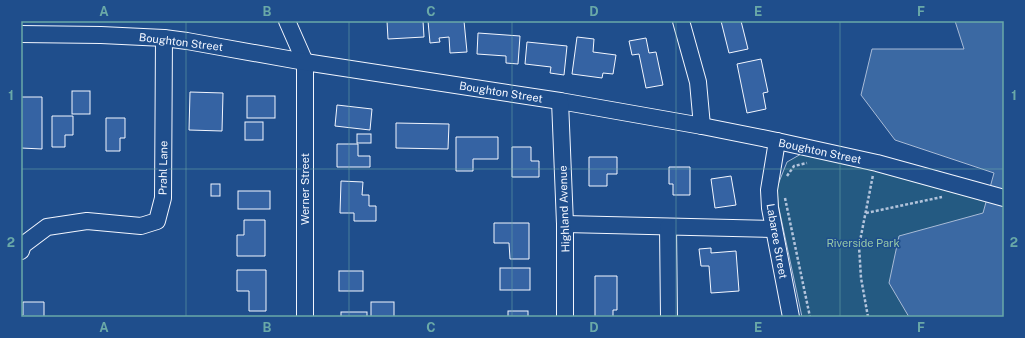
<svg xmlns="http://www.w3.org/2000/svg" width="1025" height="338" viewBox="0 0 1025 338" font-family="'Public Sans',sans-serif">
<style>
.green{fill:#245a82;stroke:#a8bbd7}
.water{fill:#3b69a3;stroke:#a8bbd7}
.building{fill:#3563a3;stroke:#f2f6ff}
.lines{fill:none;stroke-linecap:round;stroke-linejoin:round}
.minor-casing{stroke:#f2f6ff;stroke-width:18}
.path{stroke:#b3c4dc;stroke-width:2.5;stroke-dasharray:3 2;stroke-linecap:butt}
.minor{stroke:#1f4e8c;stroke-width:16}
.grid{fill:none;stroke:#6aa9a8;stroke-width:1;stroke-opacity:0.55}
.labels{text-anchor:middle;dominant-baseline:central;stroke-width:3;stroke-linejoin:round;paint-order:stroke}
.street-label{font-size:11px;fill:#f2f6ff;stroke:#1f4e8c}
.park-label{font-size:11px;fill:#97c8a6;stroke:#1f4e8c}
.neatline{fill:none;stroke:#6aa9a8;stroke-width:1.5}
.grid-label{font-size:13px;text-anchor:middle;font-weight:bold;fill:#6aa9a8}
</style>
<rect width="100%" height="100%" fill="#1f4e8c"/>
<!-- green -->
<polygon class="green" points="813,153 1004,203 1004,317 802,317 778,204 777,187 787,162 801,154"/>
<!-- water -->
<polygon class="water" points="955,21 1004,21 1004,317 909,317 889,283 899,236 983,213 994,173 895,140 861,95 872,49 964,49"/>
<!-- building -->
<g class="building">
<polygon points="387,21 423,21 424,37 388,39"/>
<polygon points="428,21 464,21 467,52 450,53 449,37 439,38 440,42 430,43"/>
<polygon points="721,21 741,21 748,49 729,53"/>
<polygon points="478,33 520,36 518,64 506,63 506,56 477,54"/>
<polygon points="577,37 594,39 593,52 616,55 613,74 603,73 602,78 572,74"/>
<polygon points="646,38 649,53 656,52 663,85 646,88 639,54 632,55 629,41"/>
<polygon points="527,42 567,46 564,75 550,73 551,67 525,64"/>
<polygon points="761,59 768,92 763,93 766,109 747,113 737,64"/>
<rect x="72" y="91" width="18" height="23"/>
<polygon points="190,92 223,93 222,131 189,130"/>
<rect x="247" y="96" width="28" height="22"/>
<polygon points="21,97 42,97 42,149 21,148"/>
<polygon points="337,105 372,109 370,130 335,126"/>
<polygon points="52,116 73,116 73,135 65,135 65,147 52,147"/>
<polygon points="106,118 125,118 125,138 120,138 120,151 106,151"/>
<rect x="245" y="122" width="18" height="18"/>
<polygon points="396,123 449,124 448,149 396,148"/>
<rect x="357" y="134" width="14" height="9"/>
<polygon points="456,137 498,137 498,159 473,159 473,171 456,171"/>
<polygon points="337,144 358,144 358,156 370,156 370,167 337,167"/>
<polygon points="512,147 531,147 531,161 539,161 539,177 512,177"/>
<polygon points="589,157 617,157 617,174 607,174 607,186 589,186"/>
<polygon points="669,167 690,167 690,195 673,195 673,184 669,184"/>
<polygon points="731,176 736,205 715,208 711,179"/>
<polygon points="341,181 363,182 362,195 369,195 369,206 376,206 376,221 354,221 354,213 340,213"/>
<rect x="211" y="184" width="9" height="12"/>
<rect x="238" y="191" width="32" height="18"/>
<polygon points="244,220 265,220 265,256 237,256 237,235 244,235"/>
<polygon points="494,223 529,223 529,259 510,259 509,243 494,243"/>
<polygon points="711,248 711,253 736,251 739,291 711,293 709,266 701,266 699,249"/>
<rect x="500" y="268" width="30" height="22"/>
<polygon points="237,270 266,270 266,311 249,311 249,291 237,291"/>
<rect x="339" y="271" width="24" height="20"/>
<polygon points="595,276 617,276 617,310 613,310 613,317 595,317"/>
<polygon points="23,302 44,302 44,317 21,317 21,315 23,315"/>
<rect x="371" y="302" width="23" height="15"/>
<rect x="508" y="311" width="20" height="6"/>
<rect x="341" y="312" width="26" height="5"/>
</g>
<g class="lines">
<defs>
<g id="minor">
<polyline points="287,21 305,62 305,317"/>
<polyline points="681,21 698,82 702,126"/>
<polyline points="21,34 101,35 164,38 187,41 305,62 560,101 702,126 777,141 877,163 1004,198"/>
<polyline points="560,101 565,224 565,317"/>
<polyline points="777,141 769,190 770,208 791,317"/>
<polyline points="565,224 773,229"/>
<polyline points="668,227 669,317"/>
<polyline points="21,251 23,245 47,227 87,221 141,226 157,221 163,198 164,38"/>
</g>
</defs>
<!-- minor casing -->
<use href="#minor" class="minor-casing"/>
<!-- path -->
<g class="path">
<polyline points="787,176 794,166 807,163"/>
<polyline points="785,198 810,317"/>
<polyline points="866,213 942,197"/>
<polyline points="868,317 861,278 859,246 873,175"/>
</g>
<!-- minor -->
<use href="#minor" class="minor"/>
</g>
<!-- grid -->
<path class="grid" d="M 186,21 L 186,317M 349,21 L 349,317M 512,21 L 512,317M 676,21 L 676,317M 840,21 L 840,317M 21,169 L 1004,169"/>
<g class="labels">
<!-- street labels -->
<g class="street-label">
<text transform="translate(181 42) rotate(7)">Boughton Street</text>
<text transform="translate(501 92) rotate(9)">Boughton Street</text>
<text transform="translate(820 151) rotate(12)">Boughton Street</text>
<text transform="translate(163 168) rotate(-89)">Prahl Lane</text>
<text transform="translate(305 189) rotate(-90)">Werner Street</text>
<text transform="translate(564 209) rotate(-92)">Highland Avenue</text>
<text transform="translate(777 241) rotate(80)">Labaree Street</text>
</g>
<!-- park labels -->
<g class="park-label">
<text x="863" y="243">Riverside Park</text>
</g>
</g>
<!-- border -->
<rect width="1025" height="338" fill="none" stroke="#1f4e8c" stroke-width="44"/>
<rect x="22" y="22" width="981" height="294" class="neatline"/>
<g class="grid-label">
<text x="104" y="16">A</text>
<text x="267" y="16">B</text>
<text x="431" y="16">C</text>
<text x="594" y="16">D</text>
<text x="758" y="16">E</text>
<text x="921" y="16">F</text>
<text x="11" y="100">1</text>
<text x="1014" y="100">1</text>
<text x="11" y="247">2</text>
<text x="1014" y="247">2</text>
<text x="104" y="332">A</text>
<text x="267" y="332">B</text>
<text x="431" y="332">C</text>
<text x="594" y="332">D</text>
<text x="758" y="332">E</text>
<text x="921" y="332">F</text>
</g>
</svg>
